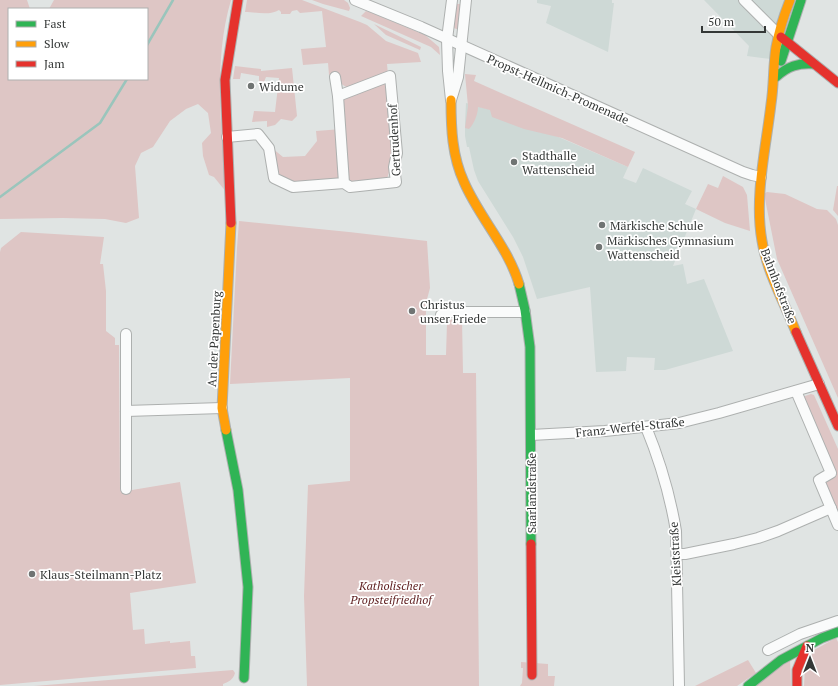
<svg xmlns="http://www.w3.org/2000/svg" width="838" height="686" viewBox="0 0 838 686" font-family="'PT Serif',serif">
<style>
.built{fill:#ced9d6}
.green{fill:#dec6c5}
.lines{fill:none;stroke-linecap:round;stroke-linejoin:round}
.stream{stroke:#9ac5bc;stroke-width:2.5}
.street-casing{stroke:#adb0af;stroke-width:12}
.fast-casing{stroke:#adb0af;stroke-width:11}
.slow-casing{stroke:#adb0af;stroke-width:11}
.jam-casing{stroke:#adb0af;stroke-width:11}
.street{stroke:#fafbfb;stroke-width:10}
.fast{stroke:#30b455;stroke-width:9}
.slow{stroke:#ff9f0a;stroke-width:9}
.jam{stroke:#e5322d;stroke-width:9}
.poi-dot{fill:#707473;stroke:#fff;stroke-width:1.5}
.labels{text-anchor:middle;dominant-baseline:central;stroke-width:3.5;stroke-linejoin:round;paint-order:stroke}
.poi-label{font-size:12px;fill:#343736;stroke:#fff;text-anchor:start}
.street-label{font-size:12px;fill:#343736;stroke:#fff}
.park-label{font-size:12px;font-style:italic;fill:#5f1f20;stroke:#fff}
</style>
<rect width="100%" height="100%" fill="#e0e4e3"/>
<!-- built -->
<g class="built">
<polygon points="537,0 612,0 612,3 614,3 608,52 546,23 551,6 537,3"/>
<polygon points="704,0 785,0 771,59 747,56 749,46"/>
<polygon points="466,103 503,113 628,167 623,178 636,183 643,168 692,191 685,204 696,209 673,266 683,264 687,284 704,279 733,351 665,370 654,370 655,358 627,357 626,371 596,372 590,287 537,299 523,257 513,237 478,181 474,170 469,147 467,147 465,136 465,123"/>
</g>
<!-- green -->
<g class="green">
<path d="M 0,0 L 27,0 L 30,9 L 9,9 L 9,79 L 147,79 L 147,9 L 49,9 L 54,0 L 231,0 C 213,61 221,130 227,193 L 214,177 L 209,175 L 203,156 L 202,143 L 211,133 L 208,113 L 198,104 L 186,109 L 170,121 L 153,147 L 141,153 L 135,166 L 139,218 L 126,223 L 105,219 L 63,218 L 0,219 Z"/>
<path d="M 247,0 L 302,0 L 360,22 L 367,25 L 386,41 L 418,53 L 421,62 L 387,64 L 395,151 L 387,179 L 295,184 L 276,176 L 272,148 L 283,157 L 305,156 L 317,141 L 316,131 L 342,129 L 339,99 L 348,88 L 338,82 L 337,75 L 329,75 L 328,63 L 303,65 L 301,49 L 326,47 L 322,11 L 300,13 L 297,10 L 292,11 L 290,14 L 281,14 L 281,12 L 279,10 C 270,16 255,12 245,12 Z"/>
<polygon points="312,0 344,0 348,3 350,8 349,11 323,4"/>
<polygon points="457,4 461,4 459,30 454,28 455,6"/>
<polygon points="366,11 370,12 425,35 439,47 440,55 431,47 361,16"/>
<polygon points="374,24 421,47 420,50 386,35"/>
<polygon points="235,66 261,69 261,71 292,68 297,116 292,121 281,119 275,125 267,127 267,121 252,122 254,111 275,112 279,78 266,77 264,82 259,81 259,76 241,73 240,79 233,79"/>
<path d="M 465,74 L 476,75 L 474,81 L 635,152 L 628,167 L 562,138 L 524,129 L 492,117 L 490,110 L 478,107 C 478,114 474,124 469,129 L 465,128 L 468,106 Z"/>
<polygon points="723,176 743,187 747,195 750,231 725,223 696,209 708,184 718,188"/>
<polygon points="837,186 838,186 838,216 833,210"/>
<polygon points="767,192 785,194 817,209 827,210 836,219 838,225 838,398 777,259 764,194"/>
<polygon points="239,221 349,232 427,241 430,288 426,303 426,355 446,355 447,323 452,319 462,319 463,373 476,373 479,686 307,686 304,596 308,485 350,481 350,378 230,384 237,248"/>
<polygon points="21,232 104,237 100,264 103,264 106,291 106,331 115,338 115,345 119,345 120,490 132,490 180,482 196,583 130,593 133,630 144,629 145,644 170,641 170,643 190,641 191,656 195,656 196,668 0,685 0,252 1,248"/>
<polygon points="811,394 814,395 838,449 838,516 825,483 827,480 835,476 802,397"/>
<polygon points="836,638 838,642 838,686 804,686 805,667 814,650"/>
<polygon points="790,659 791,686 754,686"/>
<polygon points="748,660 756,673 737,686 695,686"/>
<polygon points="521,662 548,664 548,676 555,676 554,686 520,686 522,683 523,668 521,668"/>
<path d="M 233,670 L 235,673 C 233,680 228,682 223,684 L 223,686 L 34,686 Z"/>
</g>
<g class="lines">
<!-- stream -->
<g class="stream">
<polyline points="147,45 173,0"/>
<polyline points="0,197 100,123 127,79"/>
</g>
<defs>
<g id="street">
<polyline points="355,0 421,27 743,172 752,175 761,177"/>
<polyline points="452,0 447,39 448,71 451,100 458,77 466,0"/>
<polyline points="744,0 779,35"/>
<polyline points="335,77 338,96"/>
<polyline points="227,137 258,134 269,148 274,178 293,187 344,183 338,96 390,76 397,153 394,167 396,182 350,187 344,183"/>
<polyline points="441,315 450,312 525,312"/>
<polyline points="126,334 126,489"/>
<polyline points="796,391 831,473 819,480 838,525"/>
<polyline points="126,411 222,408"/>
<path d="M 646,427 C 660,461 670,495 676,531 L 679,686"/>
<polyline points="531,435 605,431 679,423 719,413 819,384"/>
<polyline points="677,554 685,554 734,544 758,538 778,531 831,508"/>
<polyline points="768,650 800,634 838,621"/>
</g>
<g id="fast">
<polyline points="781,61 801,0"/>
<path d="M 776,77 C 788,66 798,63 814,64"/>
<polyline points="519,284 525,310 530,347 531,544"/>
<polyline points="226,430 238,490 248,587 244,678"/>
<polyline points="748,686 781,660 822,638 838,632"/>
</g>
<g id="slow">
<path d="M 790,0 C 784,15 779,31 776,47 C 773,66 774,85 771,104 C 766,148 754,197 762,241 C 767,272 784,302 796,332"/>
<path d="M 451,100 C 451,128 452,156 464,182 C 479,217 508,247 519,284"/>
<polyline points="226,430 222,408 231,223"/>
</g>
<g id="jam">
<polyline points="781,37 838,83"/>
<polyline points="231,223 225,80 238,0"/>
<polyline points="796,332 838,426"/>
<polyline points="531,544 532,675"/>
<polyline points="797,686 797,670 807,646"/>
</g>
</defs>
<!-- street casing -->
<use href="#street" class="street-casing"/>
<!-- fast casing -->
<use href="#fast" class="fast-casing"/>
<!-- slow casing -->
<use href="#slow" class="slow-casing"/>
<!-- jam casing -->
<use href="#jam" class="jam-casing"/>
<!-- street -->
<use href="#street" class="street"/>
<!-- fast -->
<use href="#fast" class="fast"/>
<!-- slow -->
<use href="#slow" class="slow"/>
<!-- jam -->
<use href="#jam" class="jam"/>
</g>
<!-- markers -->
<g class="poi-dot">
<circle cx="251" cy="86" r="4"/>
<circle cx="514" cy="162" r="4"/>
<circle cx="602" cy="225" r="4"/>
<circle cx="599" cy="247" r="4"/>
<circle cx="412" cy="311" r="4"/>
<circle cx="32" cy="574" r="4"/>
</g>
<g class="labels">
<!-- poi labels -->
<g class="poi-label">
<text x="259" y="86">Widume</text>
<text x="522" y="155">Stadthalle<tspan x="522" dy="14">Wattenscheid</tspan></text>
<text x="610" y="225">Märkische Schule</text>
<text x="607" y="240">Märkisches Gymnasium<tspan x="607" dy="14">Wattenscheid</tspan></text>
<text x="420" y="304">Christus<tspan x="420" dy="14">unser Friede</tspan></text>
<text x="40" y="574">Klaus-Steilmann-Platz</text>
</g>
<!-- street labels -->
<g class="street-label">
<text transform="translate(558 89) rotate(24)">Propst-Hellmich-Promenade</text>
<text transform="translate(394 140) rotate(-93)">Gertrudenhof</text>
<text transform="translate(779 286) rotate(69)">Bahnhofstraße</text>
<text transform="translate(214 339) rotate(-87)">An der Papenburg</text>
<text transform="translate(630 427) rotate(-6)">Franz-Werfel-Straße</text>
<text transform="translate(531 493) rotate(-90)">Saarlandstraße</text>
<text transform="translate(675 554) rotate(-93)">Kleiststraße</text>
</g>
<!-- park labels -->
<g class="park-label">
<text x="391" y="585">Katholischer<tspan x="391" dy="14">Propsteifriedhof</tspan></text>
</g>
</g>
<!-- legend -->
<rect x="8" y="8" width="140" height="72" fill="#ffffff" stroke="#aeafaf"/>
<rect x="16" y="21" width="20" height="6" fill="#30b455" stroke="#aeafaf"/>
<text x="44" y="28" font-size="12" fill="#343736">Fast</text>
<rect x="16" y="41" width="20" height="6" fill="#ff9f0a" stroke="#aeafaf"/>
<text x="44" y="48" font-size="12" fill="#343736">Slow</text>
<rect x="16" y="61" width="20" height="6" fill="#e5322d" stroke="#aeafaf"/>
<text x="44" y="68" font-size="12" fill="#343736">Jam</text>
<!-- north arrow -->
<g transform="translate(810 658)" stroke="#ffffff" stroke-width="3" paint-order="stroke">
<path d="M0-3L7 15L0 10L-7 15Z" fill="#343736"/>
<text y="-6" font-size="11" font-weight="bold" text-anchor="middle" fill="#343736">N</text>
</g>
<!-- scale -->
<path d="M702 26v6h63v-6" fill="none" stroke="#343736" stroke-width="2"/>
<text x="708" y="26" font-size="12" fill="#343736" stroke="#ffffff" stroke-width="3" paint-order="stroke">50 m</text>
</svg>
